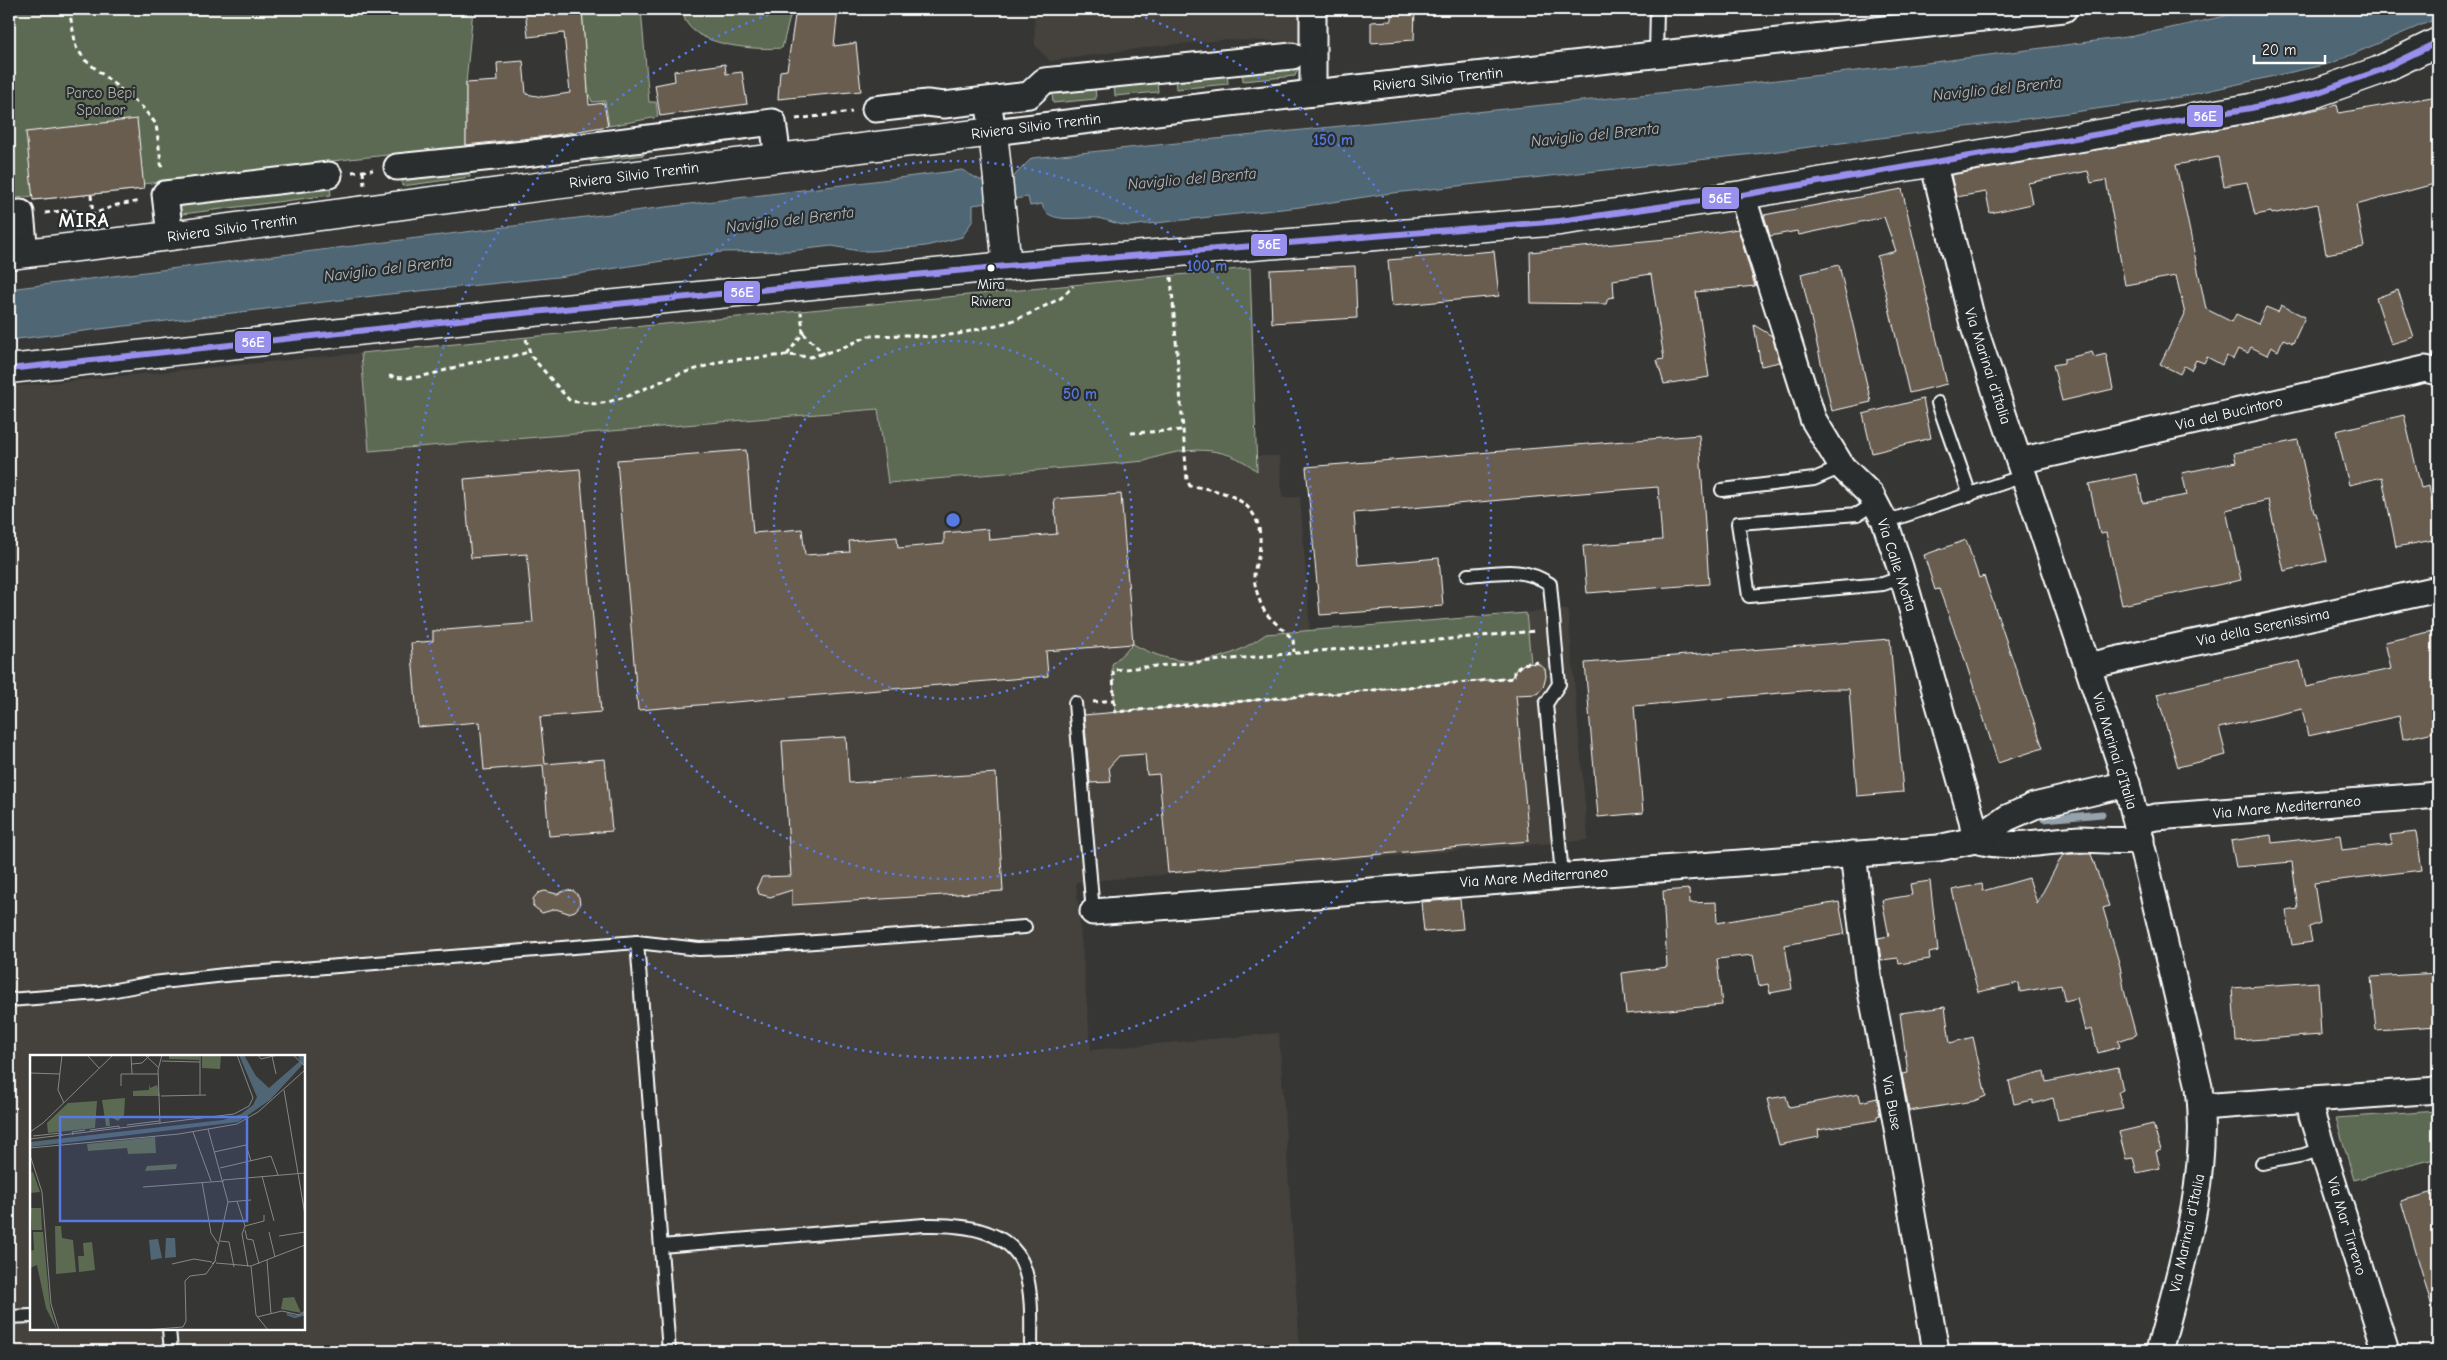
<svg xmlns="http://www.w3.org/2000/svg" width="2447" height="1360" viewBox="0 0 2447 1360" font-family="'Comic Neue',sans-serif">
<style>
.built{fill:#45423d;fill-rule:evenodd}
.green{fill:#5d6a52;stroke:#aeb4a8}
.water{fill:#506674;stroke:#96a3ac}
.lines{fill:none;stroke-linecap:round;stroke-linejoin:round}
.stream{stroke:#96a3ac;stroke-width:7}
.building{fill:#685d4f;stroke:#fff}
.lane-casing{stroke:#fff;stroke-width:16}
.street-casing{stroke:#fff;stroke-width:29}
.secondary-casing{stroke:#fff;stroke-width:31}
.path{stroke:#fff;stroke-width:3;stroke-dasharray:5 4;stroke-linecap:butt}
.lane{stroke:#2a2d2e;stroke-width:12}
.street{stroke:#2a2d2e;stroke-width:25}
.secondary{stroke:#2a2d2e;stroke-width:28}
.bus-1-casing{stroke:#2a2d2e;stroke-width:10}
.bus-1{stroke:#9990ee;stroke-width:6}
.ring{fill:none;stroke:#567ae2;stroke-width:2.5;stroke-dasharray:2.5 5}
.bus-dot{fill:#fff;stroke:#2a2d2e;stroke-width:2}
.labels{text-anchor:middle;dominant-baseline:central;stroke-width:4.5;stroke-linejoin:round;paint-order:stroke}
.bus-label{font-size:14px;fill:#fff;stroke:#2a2d2e}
.street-label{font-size:15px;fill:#fff;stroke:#2a2d2e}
.park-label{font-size:15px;fill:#aeb4a8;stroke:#2a2d2e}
.water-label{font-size:16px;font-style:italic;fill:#b0bac0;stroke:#2a2d2e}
.district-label{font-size:20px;font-weight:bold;letter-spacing:1px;fill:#fff;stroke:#2a2d2e}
.inset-river{fill:none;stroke:#506674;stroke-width:2.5}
.inset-road{fill:none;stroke:#868786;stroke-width:1}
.view{fill:#567ae2;fill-opacity:0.15;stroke:#567ae2;stroke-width:2.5}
.inset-edge{fill:none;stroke:#fff;stroke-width:2.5}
.centre{fill:#567ae2;stroke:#2a2d2e;stroke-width:2.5}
.ring-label{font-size:15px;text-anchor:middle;font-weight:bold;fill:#567ae2;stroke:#2a2d2e;stroke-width:4.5;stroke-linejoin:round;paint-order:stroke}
.line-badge{stroke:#2a2d2e;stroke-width:2}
.badge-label{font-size:14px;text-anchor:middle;font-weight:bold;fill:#fff}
</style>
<rect width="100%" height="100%" fill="#363735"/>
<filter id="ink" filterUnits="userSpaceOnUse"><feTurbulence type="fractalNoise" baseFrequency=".02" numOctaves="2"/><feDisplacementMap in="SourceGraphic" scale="10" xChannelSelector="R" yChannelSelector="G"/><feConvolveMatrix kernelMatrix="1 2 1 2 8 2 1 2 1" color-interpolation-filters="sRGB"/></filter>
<g filter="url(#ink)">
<!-- built -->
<g class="built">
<polygon points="1034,9 1304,9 1304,42 1223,40 1157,46 1050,61 1035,45"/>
<path d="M 361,353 L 370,451 L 878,409 L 888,483 L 1145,461 L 1171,452 L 1196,450 L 1217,452 L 1241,461 L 1257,471 L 1257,456 L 1280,456 L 1282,498 L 1300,497 L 1310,631 L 1568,609 L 1588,840 L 1076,882 L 1091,1050 L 1279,1033 L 1300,1351 L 9,1351 L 9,387 ZM 31,1056 L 304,1056 L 304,1329 L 31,1329 Z"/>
</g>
<!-- green -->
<g class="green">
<polygon points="9,9 473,9 466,83 466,147 349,159 143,184 144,189 34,200 33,196 9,199"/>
<polygon points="582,9 641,9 649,102 656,102 658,117 609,126 605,101 592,102 588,92"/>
<path d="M 684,9 L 792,9 L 782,48 C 757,50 698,47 685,20 C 684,17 684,12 684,9 Z"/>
<polygon points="1301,62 1295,76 1243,81 1242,68"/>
<polygon points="1227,71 1228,84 1176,89 1175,77"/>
<polygon points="1157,79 1158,92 1115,96 1114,83"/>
<polygon points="1095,86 1096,99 1053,103 1052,90"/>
<polygon points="643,147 644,155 591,162 590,154"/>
<polygon points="469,169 470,177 402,186 402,178"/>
<polygon points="330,187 331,195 175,215 174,207"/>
<path d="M 1250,268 L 1257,471 C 1223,443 1184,447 1145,461 L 888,483 L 878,409 L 369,451 L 361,353 Z"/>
<path d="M 1526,613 L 1531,663 L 1519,667 L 1514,678 L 1115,712 L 1112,664 L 1133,644 C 1181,671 1223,665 1266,634 Z"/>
<polygon points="2438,1111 2438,1158 2354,1180 2336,1118"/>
</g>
<!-- water -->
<path class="water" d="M 2244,9 L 2438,9 L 2438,18 L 2332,63 L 2180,97 L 1997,123 L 1763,153 L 1384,194 L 1300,207 L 1129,226 C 1118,225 1108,220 1098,218 C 1083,216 1046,226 1042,204 L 1030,206 L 1028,197 L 973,205 L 973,220 L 962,237 L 926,246 L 873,251 L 859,251 L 832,246 L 789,251 L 721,252 L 558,277 L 390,294 L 9,340 L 9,289 L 962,170 L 980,180 L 1012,178 L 1032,158 L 1698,89 L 1935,62 L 2134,36 L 2221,17 Z"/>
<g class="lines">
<!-- stream -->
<polyline class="stream" points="2044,819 2102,814"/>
</g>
<!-- building -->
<g class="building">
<polygon points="525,9 582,9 589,105 604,103 608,126 550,136 466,145 466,83 498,81 497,63 523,61 526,94 543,97 570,93 564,33 528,37"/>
<polygon points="796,9 838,9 834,46 856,43 861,91 778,99 780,71 787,70"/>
<polygon points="1391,9 1415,9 1414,40 1371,43 1371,22 1391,21"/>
<polygon points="725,64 726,74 742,72 747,104 660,116 655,85 675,81 674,71"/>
<polygon points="2438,96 2438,183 2356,205 2364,247 2326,254 2317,204 2272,214 2271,212 2255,215 2247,182 2224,186 2218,157 2176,165 2206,309 2232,322 2236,314 2258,324 2266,307 2278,312 2281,305 2305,317 2293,343 2283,339 2278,351 2271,347 2267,355 2251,347 2248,353 2238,349 2233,359 2226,356 2222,365 2207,357 2204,363 2196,360 2191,370 2184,366 2180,374 2160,364 2185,314 2176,276 2125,285 2106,180 2091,183 2088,171 2028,183 2032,204 1990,213 1986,192 1956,197 1951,175 2254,123 2337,105 2339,113"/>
<polygon points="137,119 144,189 33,200 26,132"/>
<polygon points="1902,189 1947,384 1909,393 1877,256 1896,251 1884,217 1799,235 1797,231 1770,236 1764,215"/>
<polygon points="1738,229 1755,286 1696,292 1709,377 1664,384 1657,360 1664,359 1651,274 1613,280 1614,297 1608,298 1606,304 1531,303 1530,252 1687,237"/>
<polygon points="1494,251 1499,296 1392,306 1388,260"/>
<polygon points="1839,265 1871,402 1832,411 1801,274"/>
<polygon points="1355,266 1357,318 1272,323 1270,270"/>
<polygon points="2398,290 2414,337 2391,344 2376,298"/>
<polygon points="1754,325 1772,336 1780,362 1761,366"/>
<polygon points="2092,352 2094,357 2106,354 2113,389 2062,401 2053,365 2064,363 2064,359"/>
<polygon points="1923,399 1931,438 1872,453 1863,414"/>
<polygon points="2404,415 2421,488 2429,486 2438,539 2396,547 2382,477 2349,485 2336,431"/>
<polygon points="1699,435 1709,584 1587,593 1583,546 1662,540 1658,487 1569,494 1354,513 1358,565 1439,558 1443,606 1320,615 1306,467"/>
<polygon points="2298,440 2314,513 2316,513 2327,561 2284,571 2268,500 2226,510 2241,580 2122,605 2106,533 2100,534 2089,484 2137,474 2143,503 2187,495 2182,473 2236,462 2234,453"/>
<polygon points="746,450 753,533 802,529 805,555 850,552 849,541 897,537 898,548 944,544 944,533 988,529 989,540 1057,534 1054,499 1121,494 1133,644 1046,651 1048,676 638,710 617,460"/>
<polygon points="580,469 601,712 540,717 545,764 605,759 612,831 549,836 543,765 484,770 480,722 418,727 411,643 433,641 433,631 533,623 527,554 471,558 464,479"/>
<polygon points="1966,540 1979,578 1984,576 2043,748 1998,763 1963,654 1939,589 1935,590 1924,555"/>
<polygon points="2438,630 2438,731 2403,739 2399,716 2308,736 2302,709 2219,728 2226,755 2178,767 2157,694 2300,661 2306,687 2391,669 2385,642"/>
<polygon points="1890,639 1903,792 1857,796 1849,689 1826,689 1634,706 1643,813 1598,817 1585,663"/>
<polygon points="1526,663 1539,664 1545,669 1546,676 1543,687 1537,694 1516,695 1529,841 1168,873 1159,774 1147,775 1145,754 1119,756 1109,767 1111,782 1090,783 1084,715 1511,678 1517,668"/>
<polygon points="846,737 849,783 996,773 1003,891 792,905 792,890 770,897 759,894 757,887 762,877 791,876 782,741"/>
<polygon points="2416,832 2422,870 2314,883 2320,923 2309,927 2312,942 2292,945 2286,911 2298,909 2292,862 2236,867 2231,841 2271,835 2272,843 2340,835 2342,850 2392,844 2390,835"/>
<polygon points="2068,854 2091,854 2109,906 2103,908 2120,966 2125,994 2136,1035 2118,1041 2120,1047 2098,1053 2092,1029 2085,1031 2077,998 2065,1001 2061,985 2020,992 2019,983 1978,992 1952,890 1982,884 1983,891 2029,878 2037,903 2062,856"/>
<polygon points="1930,881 1938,951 1929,953 1930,959 1899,964 1898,958 1881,960 1878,938 1889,936 1882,900 1912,895 1910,884"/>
<polygon points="1689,889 1690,903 1716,902 1717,923 1839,902 1845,934 1785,945 1792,989 1770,993 1768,984 1759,986 1753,955 1717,959 1722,1005 1626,1014 1622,973 1667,967 1663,891"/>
<polygon points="567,890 574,891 579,897 580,905 575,911 568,913 556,909 542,913 533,906 533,899 538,893 545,891 557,894"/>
<polygon points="1460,899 1463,929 1424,932 1421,902"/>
<polygon points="2438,973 2438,1026 2376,1030 2371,977"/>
<polygon points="2318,982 2321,1035 2236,1041 2232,988"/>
<polygon points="1945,1007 1950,1043 1973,1037 1986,1096 1974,1101 1909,1111 1902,1074 1908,1073 1900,1013"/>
<polygon points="2118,1067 2123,1090 2118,1092 2123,1108 2058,1120 2053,1098 2033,1104 2033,1100 2014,1104 2009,1081 2044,1071 2046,1082"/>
<polygon points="1859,1094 1861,1102 1877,1098 1880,1115 1877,1116 1877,1120 1818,1130 1819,1137 1779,1145 1767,1099 1786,1096 1789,1107"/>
<polygon points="2153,1124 2161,1150 2156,1152 2160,1168 2137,1173 2133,1158 2126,1159 2119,1132"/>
<polygon points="2438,1191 2438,1309 2433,1310 2401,1201"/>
</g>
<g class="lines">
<defs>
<g id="lane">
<polyline points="1656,54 1657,9"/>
<polyline points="1938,403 1970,495"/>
<polyline points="1722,490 1814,479 1842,467"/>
<polyline points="1875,503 1858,514 1738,523 1749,596 1883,584 1903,577"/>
<polyline points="1885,522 2024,476"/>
<path d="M 1468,575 C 1498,573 1523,566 1550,584 L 1559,684 L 1546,704 L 1562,875"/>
<polyline points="1075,703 1093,912"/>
<polyline points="637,942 669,1351"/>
<polyline points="9,1000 99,993 153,983 225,975 637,942 699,949 730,948 1025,927"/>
<polyline points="2262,1163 2304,1155 2323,1148"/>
<path d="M 661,1246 L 924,1225 C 960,1224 1013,1228 1025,1270 C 1033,1296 1031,1325 1031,1351"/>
<polyline points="9,1317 31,1316"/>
<polyline points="169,1329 171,1351"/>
</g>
<g id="street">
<polyline points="1313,93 1313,9"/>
<polyline points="988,101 993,132 1313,93 2064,9"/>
<polyline points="875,109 927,103 944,105 1029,95 1044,81 1292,56"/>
<path d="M 1933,162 L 1973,324 L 2127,784 L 2199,1087 C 2210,1177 2182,1265 2159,1351"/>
<polyline points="397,167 533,153 773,122 778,158"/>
<polyline points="1742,195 1813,419 1842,467 1871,495 1885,522 1900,567 1972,820 1975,840"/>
<polyline points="9,214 21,213 25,253"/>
<polyline points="170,236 165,194 329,175"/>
<polyline points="2019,461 2425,369 2438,372"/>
<polyline points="2088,666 2438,589"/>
<polyline points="2137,821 2156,817 2438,795"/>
<path d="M 1975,840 C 2009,850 2044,841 2079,839 C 2100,839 2119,843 2141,839"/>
<polyline points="1853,854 1868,976 1890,1088 1936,1351"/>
<polyline points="1093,912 1938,848 1975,840 2007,818 2034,806 2127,784"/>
<polyline points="2310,1101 2312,1116 2386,1351"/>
<polyline points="2201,1107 2438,1090"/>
</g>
<g id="secondary">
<polyline points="9,255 170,236 537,187 993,132 1007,266"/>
<polyline points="9,369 523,313 1007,266 1560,221 1742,195 2251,108 2316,93 2378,71 2438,42"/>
</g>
</defs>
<!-- lane casing -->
<use href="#lane" class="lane-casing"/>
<!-- street casing -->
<use href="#street" class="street-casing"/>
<!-- secondary casing -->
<use href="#secondary" class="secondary-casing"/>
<!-- path -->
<g class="path">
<polyline points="69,9 76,47 85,60 143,108 156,124 162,170"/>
<polyline points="796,119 852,112"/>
<polyline points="363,171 364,185"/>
<polyline points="352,172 373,170"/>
<polyline points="91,195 93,215"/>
<polyline points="45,213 69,210 93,214 117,205 141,201"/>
<path d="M 1171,277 L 1187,480 L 1190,486 C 1230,491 1267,503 1259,553 C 1258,560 1254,568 1254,576 C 1254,585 1260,604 1265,612 C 1268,617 1287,633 1293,639 L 1294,652"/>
<polyline points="803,333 824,354"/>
<polyline points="526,339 531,356 570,401 596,404 608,402 628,396 676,375 723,361 787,355 810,357 840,349 868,336 907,335 931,337 958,334 1009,322 1029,314 1061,298 1073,286"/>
<polyline points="787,355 803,333 801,312"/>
<path d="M 389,376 C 419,383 446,368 475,362 C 493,358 511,358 528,352"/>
<polyline points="1131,433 1183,430"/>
<polyline points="1114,700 1115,712 1514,678 1514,672 1522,664 1540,662"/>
<polyline points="1093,702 1114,700 1113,670 1536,631"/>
</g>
<!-- lane -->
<use href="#lane" class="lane"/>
<!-- street -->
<use href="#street" class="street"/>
<!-- secondary -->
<use href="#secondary" class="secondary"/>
<defs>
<polyline id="bus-1" points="9,369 523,313 1007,266 1560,221 1742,195 2251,108 2316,93 2378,71 2438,42"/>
</defs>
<!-- bus-1 casing -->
<use href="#bus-1" class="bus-1-casing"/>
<!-- bus-1 -->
<use href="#bus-1" class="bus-1"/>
</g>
</g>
<!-- distance rings -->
<g class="ring">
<circle cx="953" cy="520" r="179"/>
<circle cx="953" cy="520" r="359"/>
<path d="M1124 10A538 538 0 1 1 782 10"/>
</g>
<!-- markers -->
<circle class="bus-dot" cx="991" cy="268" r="4.5"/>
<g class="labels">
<!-- bus labels -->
<g class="bus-label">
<text x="991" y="284">Mira<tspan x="991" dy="17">Riviera</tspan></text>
</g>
<!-- street labels -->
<g class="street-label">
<text transform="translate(1438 79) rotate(-6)">Riviera Silvio Trentin</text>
<text transform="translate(1036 126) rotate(-7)">Riviera Silvio Trentin</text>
<text transform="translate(634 175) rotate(-7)">Riviera Silvio Trentin</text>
<text transform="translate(232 228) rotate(-8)">Riviera Silvio Trentin</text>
<text transform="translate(1988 366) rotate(72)">Via Marinai d'Italia</text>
<text transform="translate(2229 413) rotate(-13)">Via del Bucintoro</text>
<text transform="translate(1897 565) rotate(72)">Via Calle Motta</text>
<text transform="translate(2263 627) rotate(-12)">Via della Serenissima</text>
<text transform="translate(2115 751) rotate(73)">Via Marinai d'Italia</text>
<text transform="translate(2287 807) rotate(-5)">Via Mare Mediterraneo</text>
<text transform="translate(1534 877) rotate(-4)">Via Mare Mediterraneo</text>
<text transform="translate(1892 1103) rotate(80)">Via Buse</text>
<text transform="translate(2347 1226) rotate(73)">Via Mar Tirreno</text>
<text transform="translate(2187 1233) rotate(-78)">Via Marinai d'Italia</text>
</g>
<!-- park labels -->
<g class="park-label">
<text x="101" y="93">Parco Bepi<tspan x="101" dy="17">Spolaor</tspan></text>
</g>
<!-- water labels -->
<g class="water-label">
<text transform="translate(1997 89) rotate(-6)">Naviglio del Brenta</text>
<text transform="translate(1595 135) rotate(-6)">Naviglio del Brenta</text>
<text transform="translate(1192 179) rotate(-5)">Naviglio del Brenta</text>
<text transform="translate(790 220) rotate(-7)">Naviglio del Brenta</text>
<text transform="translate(388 269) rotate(-7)">Naviglio del Brenta</text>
</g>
<!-- district labels -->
<g class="district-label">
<text x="84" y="220">MIRA</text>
</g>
</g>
<!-- overview -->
<g transform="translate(30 1055)">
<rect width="275" height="275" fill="#363735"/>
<path d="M 139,0 L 169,0 L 169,5 L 139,4 ZM 172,0 L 191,0 L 190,14 L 172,13 ZM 119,29 L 120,33 L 127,30 L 130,41 L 103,41 L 103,36 L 119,35 ZM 95,43 L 94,60 L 88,66 L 79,61 L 80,71 L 76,71 L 72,45 ZM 67,46 L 65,73 L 18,78 L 17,68 L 38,48 ZM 125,82 L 126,98 L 98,99 L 97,93 L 58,96 L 57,89 ZM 147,109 L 146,114 L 115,116 L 117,111 ZM 3,117 L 10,137 L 0,138 L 0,118 ZM 1,153 L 11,153 L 12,175 L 2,175 ZM 25,171 L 31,171 L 32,183 L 43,185 L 46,217 L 26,219 ZM 3,177 L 13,177 L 20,251 L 27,275 L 16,253 L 7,210 L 0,213 L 0,196 L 4,195 ZM 62,187 L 65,215 L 49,217 L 48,201 L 54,201 L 53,188 ZM 264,242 L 271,258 L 251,254 L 253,243 Z" fill="#5d6a52"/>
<path d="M 209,0 L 214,0 L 226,21 L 239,33 L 270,6 L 268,0 L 275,0 L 275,7 L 240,45 L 208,67 L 0,92 L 0,87 L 193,65 L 211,59 L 223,50 L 227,42 ZM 136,183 L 145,183 L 146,202 L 135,203 ZM 128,184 L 132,203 L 121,205 L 119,185 Z" fill="#506674"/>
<path class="inset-river" d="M 257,259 L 265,262 L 275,259"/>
<path class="inset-road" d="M 32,0 L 28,35 L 34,48M 57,0 L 69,13M 101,0 L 102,19M 115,0 L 128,12M 228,0 L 231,4 L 248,0M 263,0 L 275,11M 242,1 L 246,19M 132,6 L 170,7M 102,9 L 112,8 L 120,0M 0,18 L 30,19M 91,31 L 91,19 L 128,19M 254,35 L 275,160M 170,40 L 170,0M 131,41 L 176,40M 130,69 L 128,15 L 132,0M 97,70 L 129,66M 178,74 L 198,147 L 185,205M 60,75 L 89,71 L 89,74M 0,77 L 13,68 L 83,0M 163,77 L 181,126M 43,80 L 42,77 L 55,75M 3,81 L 31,78 L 32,81M 0,84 L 204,59 L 219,51 L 223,43 L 207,0M 0,93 L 149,79 L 207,69 L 228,57 L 275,15M 184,97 L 216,90 L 221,106M 0,100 L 12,137 L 21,249 L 29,275M 190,113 L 241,101 L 248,120M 232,121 L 244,166M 193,125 L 275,118M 172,127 L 181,178 L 189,190M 113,132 L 194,126M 207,146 L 215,171 L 234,166 L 234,160M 198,147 L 221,145M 215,171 L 212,179 L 218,212M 215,175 L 217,184 L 223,185 L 229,209M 239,177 L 245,202M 249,181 L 275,177M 190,186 L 199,187 L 204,212M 237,205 L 241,259M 186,208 L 221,211 L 275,190M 142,209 L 164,204 L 182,207M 221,211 L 226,260 L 238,275M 227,262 L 252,256 L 269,260 L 275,256M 114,275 L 153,272 L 156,266 L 155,226 L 160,221 L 176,219 L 186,205 L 182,209"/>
<path class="view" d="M 30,62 L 217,62 L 217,166 L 30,166 Z"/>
<rect width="275" height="275" class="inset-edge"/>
</g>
<circle cx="953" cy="520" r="8" class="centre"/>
<g class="ring-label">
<text x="1333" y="145">150 m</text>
<text x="1207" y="271">100 m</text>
<text x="1080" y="399">50 m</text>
</g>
<g class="line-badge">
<rect x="2186" y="104" width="38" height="24" rx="5" fill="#9990ee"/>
<rect x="1701" y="186" width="39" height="24" rx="5" fill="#9990ee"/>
<rect x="1250" y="233" width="38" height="24" rx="5" fill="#9990ee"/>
<rect x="723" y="280" width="38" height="24" rx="5" fill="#9990ee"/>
<rect x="234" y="330" width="38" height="24" rx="5" fill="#9990ee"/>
</g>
<g class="badge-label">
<text x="2205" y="121">56E</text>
<text x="1720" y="203">56E</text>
<text x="1269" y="249">56E</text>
<text x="742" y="297">56E</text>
<text x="253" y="347">56E</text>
</g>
<!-- margin -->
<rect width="2447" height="1360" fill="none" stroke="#2a2d2e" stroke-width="30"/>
<rect x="15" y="15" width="2417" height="1330" fill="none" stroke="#fff" stroke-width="2" filter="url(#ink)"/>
<!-- scale -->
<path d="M2254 55v8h71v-8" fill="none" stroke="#ffffff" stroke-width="2.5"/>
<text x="2262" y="55" font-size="15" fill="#ffffff" stroke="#2a2d2e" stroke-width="4" paint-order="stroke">20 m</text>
</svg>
